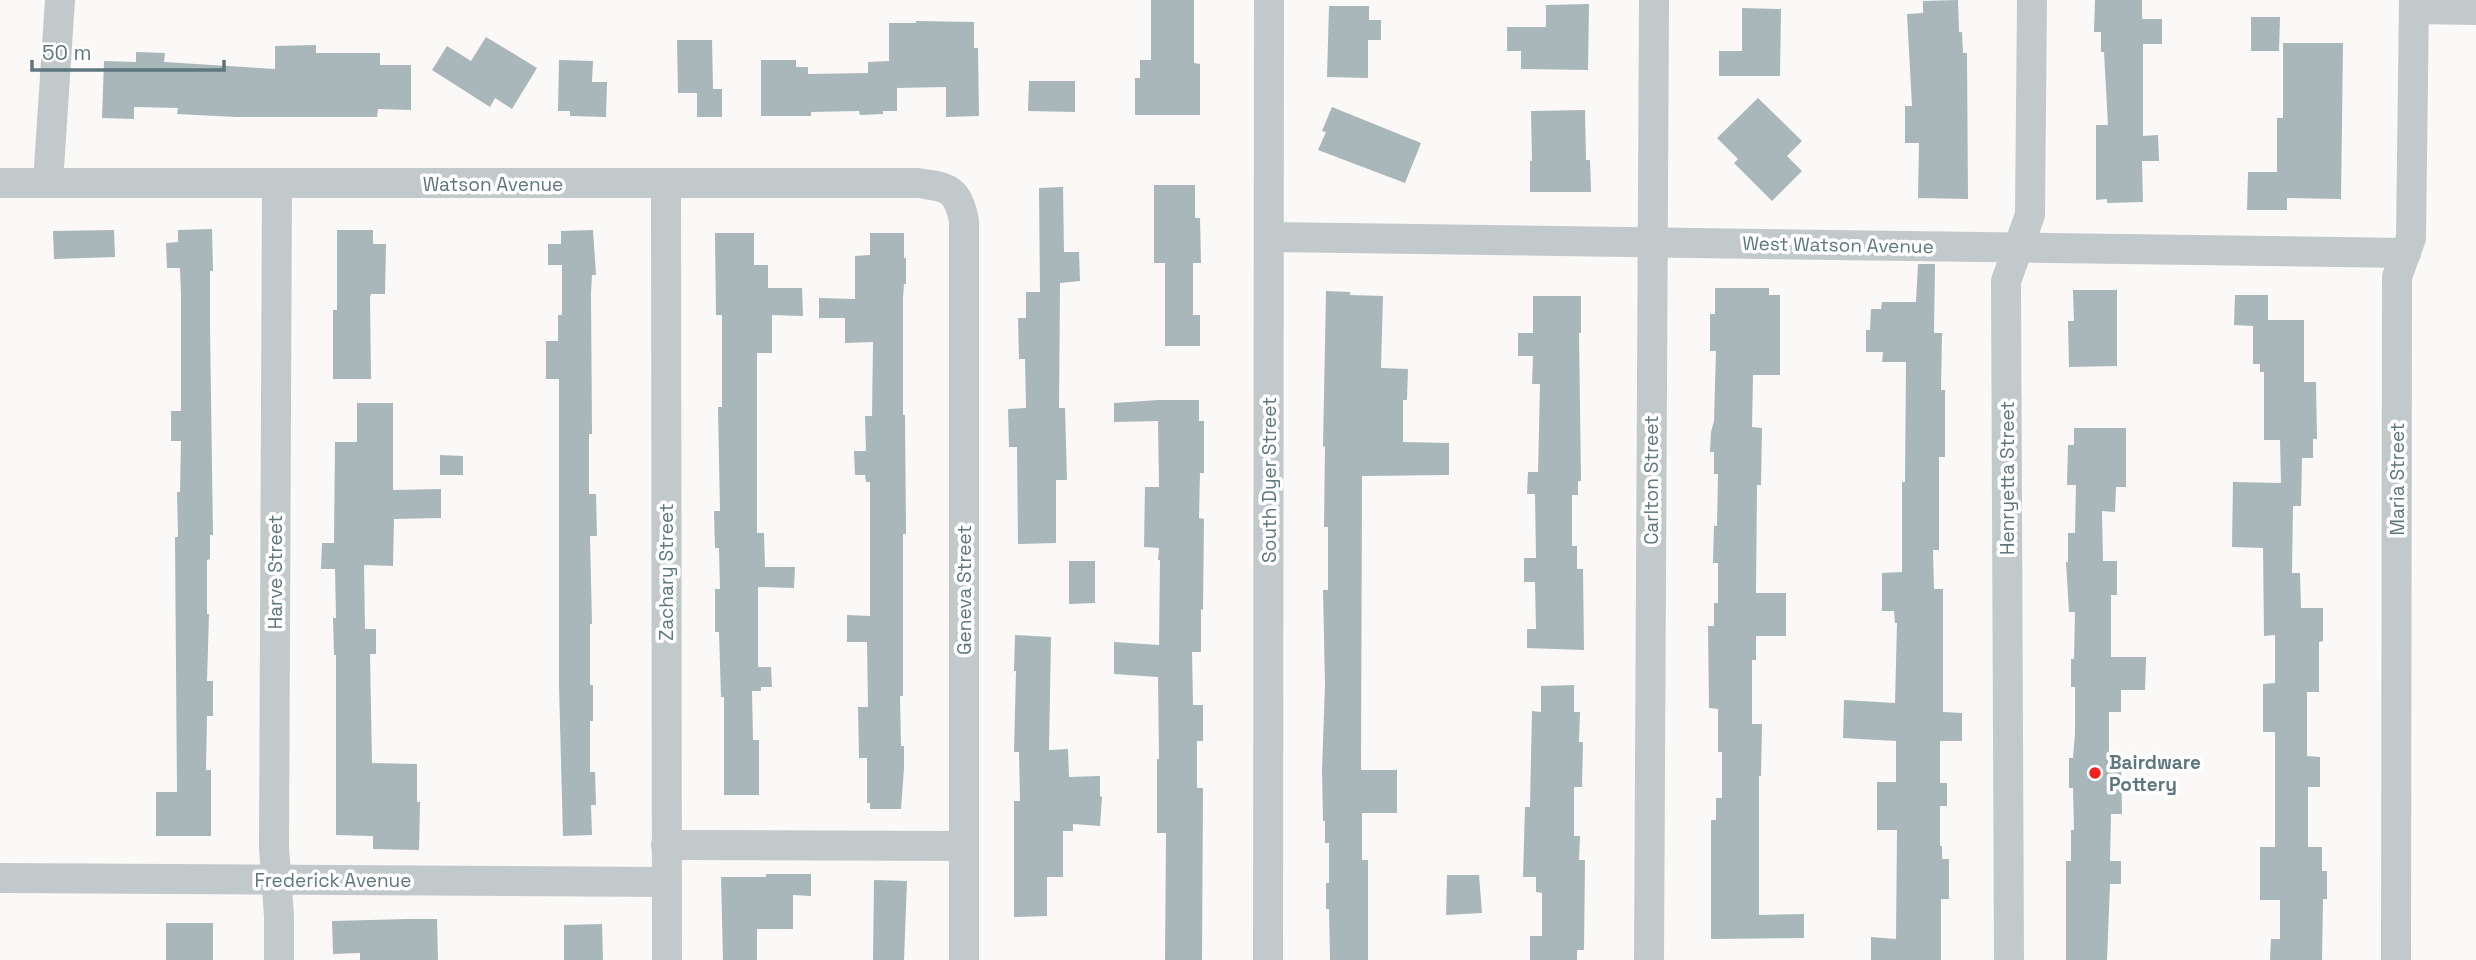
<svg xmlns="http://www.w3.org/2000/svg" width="2476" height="960" viewBox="0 0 2476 960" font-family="'Space Grotesk',sans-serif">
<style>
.building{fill:#a9b6ba}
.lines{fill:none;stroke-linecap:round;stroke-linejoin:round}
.minor{stroke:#c2c9cb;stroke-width:30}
.poi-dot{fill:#f4211d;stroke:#fff;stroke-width:2.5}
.labels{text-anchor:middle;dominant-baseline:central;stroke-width:7;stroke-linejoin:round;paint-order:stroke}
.street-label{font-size:19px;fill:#5e777f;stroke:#fff}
.poi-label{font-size:19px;font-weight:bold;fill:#5e777f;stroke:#fff;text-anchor:start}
</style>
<rect width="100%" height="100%" fill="#faf9f7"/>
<!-- building -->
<g class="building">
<polygon points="1151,0 1194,0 1194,63 1200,64 1200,115 1135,115 1135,78 1140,78 1140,60 1151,60"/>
<polygon points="1958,0 1959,32 1962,32 1963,53 1967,53 1968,199 1918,198 1919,143 1905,143 1905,106 1912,106 1907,14 1923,13 1923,1"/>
<polygon points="2095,0 2142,0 2142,19 2162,19 2162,44 2143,44 2143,136 2158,135 2159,161 2142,161 2143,202 2107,203 2107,199 2096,200 2096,125 2108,125 2104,52 2101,52 2101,32 2094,32"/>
<polygon points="1589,4 1588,70 1521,69 1521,51 1507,51 1507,27 1546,27 1546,5"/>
<polygon points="1329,6 1369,6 1369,20 1381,20 1381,40 1368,40 1368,78 1327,77"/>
<polygon points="1742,8 1781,9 1780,76 1719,76 1719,51 1742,51"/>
<polygon points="2251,17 2280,17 2279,51 2251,51"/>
<polygon points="916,21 974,22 974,48 978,48 979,116 946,117 946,87 897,88 897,111 883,111 883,114 860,115 859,111 811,112 811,116 761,116 761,60 796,60 796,67 808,67 808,74 868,73 868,62 889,61 889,23 916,23"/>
<polygon points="486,37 537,68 512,109 495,98 490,107 432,70 447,46 471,61"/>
<polygon points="677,40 712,40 713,89 722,89 722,117 697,117 697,93 678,93"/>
<polygon points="2283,43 2343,43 2341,199 2287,198 2287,210 2247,210 2248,172 2277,172 2277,118 2283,118"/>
<polygon points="316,45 316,53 380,53 380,65 411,65 411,110 378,109 377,117 236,117 177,114 178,108 134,107 134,119 102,118 104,61 136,62 136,52 165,53 164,62 275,69 275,46"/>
<polygon points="559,60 593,61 592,82 607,82 606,117 570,116 570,111 558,111"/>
<polygon points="1029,81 1075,81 1075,112 1028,111"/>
<polygon points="1758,98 1802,141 1787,156 1802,171 1772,201 1734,163 1738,159 1717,138"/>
<polygon points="1332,107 1421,143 1405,183 1318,150 1326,132 1322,131"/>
<polygon points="1585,110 1586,160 1590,160 1591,192 1530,192 1530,161 1532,161 1531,111"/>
<polygon points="1154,185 1195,185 1195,218 1200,218 1201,263 1193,263 1193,315 1200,315 1200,346 1165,346 1165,263 1154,263"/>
<polygon points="1063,187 1064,252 1079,252 1080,281 1060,283 1059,408 1065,408 1067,480 1056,480 1056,543 1018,544 1017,447 1009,447 1008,409 1026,408 1025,359 1019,359 1018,318 1026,318 1026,292 1040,292 1039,188"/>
<polygon points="212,229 213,271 210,271 210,327 213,535 210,535 210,559 207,560 207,614 209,614 207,681 213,681 213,716 207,716 206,770 211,770 211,836 156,836 156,792 177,792 175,537 178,537 177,492 180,492 181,441 171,441 171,411 181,411 181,294 180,268 167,268 166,243 178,242 178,230"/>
<polygon points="114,230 115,257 54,259 53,231"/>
<polygon points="337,230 373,230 373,244 386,244 385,294 371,294 370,297 371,379 333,379 333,310 337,310"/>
<polygon points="593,230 596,275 592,275 591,293 592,434 589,434 589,494 596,494 597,536 590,536 592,624 590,624 590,685 593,685 593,721 590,721 590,772 595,772 596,805 591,805 592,835 563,836 559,686 559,379 546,379 546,341 558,341 558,315 562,315 562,265 548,265 548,244 561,244 561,231"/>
<polygon points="715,233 754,233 754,265 768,265 768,288 802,288 803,316 772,315 772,353 757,353 757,533 764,533 765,567 795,567 794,588 758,587 758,667 771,667 772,687 761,687 761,691 752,691 753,740 759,740 759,795 724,795 724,697 721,697 719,632 715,632 715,589 720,589 719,548 715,548 714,511 720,511 718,407 722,407 722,315 716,315"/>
<polygon points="870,233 904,233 904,258 906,258 906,284 904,284 903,298 903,415 905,415 906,534 903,534 903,696 900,696 901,746 904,746 904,768 901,809 870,809 870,803 867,803 867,758 859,758 858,707 868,707 867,642 847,642 847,615 870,616 870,482 866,482 865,475 855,475 854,451 866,451 865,416 872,416 873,342 845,343 845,318 819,318 819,298 855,299 855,256 870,255"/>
<polygon points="1918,264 1935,264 1934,333 1942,333 1941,390 1945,390 1945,457 1939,457 1939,550 1933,550 1934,589 1943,589 1943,712 1962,713 1962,741 1940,741 1940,783 1947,783 1947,806 1940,806 1940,846 1942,846 1942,859 1949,859 1949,899 1941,899 1941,960 1871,960 1871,937 1896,939 1897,830 1877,830 1877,782 1896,782 1896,741 1843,738 1844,700 1895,703 1897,623 1895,623 1894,611 1882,611 1882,573 1902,572 1902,482 1905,482 1906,362 1882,362 1883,352 1866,352 1866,330 1870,330 1871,309 1881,309 1882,302 1916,302"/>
<polygon points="1715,288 1769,288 1769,295 1780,295 1780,375 1753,375 1752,427 1762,428 1761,485 1757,485 1756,593 1786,593 1786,636 1756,636 1756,660 1752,660 1752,724 1762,724 1761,776 1759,776 1759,915 1804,914 1804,938 1711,939 1711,820 1716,820 1716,798 1722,798 1722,752 1718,752 1718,709 1709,708 1708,626 1714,626 1714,603 1718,603 1718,563 1713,563 1714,526 1717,526 1718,474 1714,474 1714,452 1710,452 1711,432 1714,421 1716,351 1710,351 1710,314 1715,314"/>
<polygon points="2073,290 2117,290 2117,366 2069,367 2068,321 2074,321"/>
<polygon points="1326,291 1350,292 1350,295 1383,296 1381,368 1408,369 1407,400 1403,400 1403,442 1449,443 1449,475 1362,476 1361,770 1397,770 1397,813 1362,813 1362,860 1368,860 1368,960 1330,960 1329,909 1326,909 1326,883 1329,883 1329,843 1325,843 1325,821 1323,821 1322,770 1325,685 1323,590 1328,590 1328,527 1324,527 1325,446 1323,447"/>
<polygon points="2235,295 2268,295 2268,320 2304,320 2304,382 2316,382 2317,439 2313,439 2313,458 2302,458 2301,506 2293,506 2292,573 2300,573 2301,608 2323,608 2323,641 2319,642 2319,692 2307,692 2307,756 2320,757 2320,787 2308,787 2308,847 2322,847 2322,871 2327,871 2327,899 2323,899 2322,960 2270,960 2271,939 2280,939 2280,900 2260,900 2260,847 2275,847 2275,732 2263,732 2263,684 2275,683 2275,635 2264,636 2263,548 2232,547 2233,482 2281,483 2280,440 2264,440 2264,372 2260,372 2260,364 2253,364 2253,326 2234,325"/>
<polygon points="1533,296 1581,296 1581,333 1579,333 1581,481 1578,481 1578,495 1572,495 1572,546 1577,546 1577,569 1583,569 1584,650 1527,648 1527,629 1536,629 1535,582 1524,582 1524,558 1536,558 1535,494 1527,494 1528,472 1538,472 1540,384 1532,384 1533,356 1518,356 1518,333 1533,333"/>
<polygon points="1158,400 1199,400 1199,421 1204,421 1204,473 1200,473 1199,518 1204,519 1203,610 1201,609 1201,652 1192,652 1193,705 1203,705 1203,741 1197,741 1197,788 1203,788 1202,960 1165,960 1166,833 1157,833 1157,759 1159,759 1158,677 1114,674 1114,642 1159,645 1160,560 1158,560 1159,548 1144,547 1145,487 1159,487 1158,421 1114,422 1114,403"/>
<polygon points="357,403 393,403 393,490 441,489 441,518 394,519 393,566 364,565 365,629 376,629 376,654 370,654 372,763 417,764 417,802 420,802 419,850 373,849 373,836 336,835 336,655 334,655 333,618 336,618 335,569 321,569 322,543 334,543 335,442 357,442"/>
<polygon points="2074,428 2126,428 2126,487 2116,487 2115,512 2102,511 2103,561 2117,561 2117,595 2111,595 2111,657 2146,657 2145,690 2121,690 2121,712 2109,712 2109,758 2121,758 2122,814 2111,814 2110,861 2121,861 2121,884 2110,884 2107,960 2066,960 2066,861 2071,861 2071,830 2074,830 2073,788 2069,788 2069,758 2073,758 2075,733 2075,687 2071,687 2071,659 2074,659 2075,612 2069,612 2066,562 2068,562 2068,533 2075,533 2076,485 2067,485 2068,445 2074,445"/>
<polygon points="440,455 463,456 463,475 440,475"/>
<polygon points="1069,561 1095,561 1095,603 1069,604"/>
<polygon points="1015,635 1051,637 1049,750 1068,749 1069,777 1100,776 1100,796 1102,797 1100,826 1073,824 1073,831 1063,831 1063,877 1047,877 1047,916 1014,917 1014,801 1020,801 1019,752 1014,752 1016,671 1014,671"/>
<polygon points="1574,685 1574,712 1580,712 1579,742 1583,742 1582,787 1574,787 1574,836 1580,836 1579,860 1585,860 1584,950 1577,950 1577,960 1530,960 1530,936 1542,936 1542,893 1536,892 1536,877 1523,877 1525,807 1530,807 1532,711 1541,712 1541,686"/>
<polygon points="766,874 811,874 811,896 793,895 793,929 757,929 757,960 723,960 721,877 766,877"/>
<polygon points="1447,875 1479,875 1482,913 1446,915"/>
<polygon points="874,880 907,881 904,960 873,960"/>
<polygon points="408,919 437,919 438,960 360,960 360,953 333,954 332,921"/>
<rect x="166" y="923" width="47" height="37"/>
<polygon points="602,924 603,960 564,960 564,925"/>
</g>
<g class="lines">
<!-- minor -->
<g class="minor">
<polyline points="2414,9 2476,10"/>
<path d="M 0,183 L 918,183 C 948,187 958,189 964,221 L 964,960"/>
<polyline points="48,183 60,0"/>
<polyline points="277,184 274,848 279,916 279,960"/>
<polyline points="666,185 667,960"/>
<polyline points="1269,237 2406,253"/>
<polyline points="666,845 964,846"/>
<polyline points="0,878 667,882"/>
<polyline points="1268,960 1269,0"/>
<polyline points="1649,960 1654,0"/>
<polyline points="2009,960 2006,281 2030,215 2032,0"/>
<polyline points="2396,960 2397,277 2411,238 2414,0"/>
</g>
</g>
<!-- markers -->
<circle class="poi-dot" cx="2095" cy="773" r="7"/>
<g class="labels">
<!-- street labels -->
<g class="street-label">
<text x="493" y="184">Watson Avenue</text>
<text transform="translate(1838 245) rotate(1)">West Watson Avenue</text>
<text transform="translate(2007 478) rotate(-90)">Henryetta Street</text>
<text transform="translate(2397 479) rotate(-90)">Maria Street</text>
<text transform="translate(1269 480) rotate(-90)">South Dyer Street</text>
<text transform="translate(1651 480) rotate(-90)">Carlton Street</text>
<text transform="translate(275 572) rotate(-90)">Harve Street</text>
<text transform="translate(666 572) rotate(-90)">Zachary Street</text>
<text transform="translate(964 590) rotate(-90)">Geneva Street</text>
<text x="333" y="880">Frederick Avenue</text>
</g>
<!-- poi labels -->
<g class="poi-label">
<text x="2109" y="762">Bairdware<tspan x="2109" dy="22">Pottery</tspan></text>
</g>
</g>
<!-- scale -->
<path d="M32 60v10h192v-10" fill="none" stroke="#5e777f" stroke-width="3.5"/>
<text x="42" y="60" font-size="21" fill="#5e777f" stroke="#ffffff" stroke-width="5" paint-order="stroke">50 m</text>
</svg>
